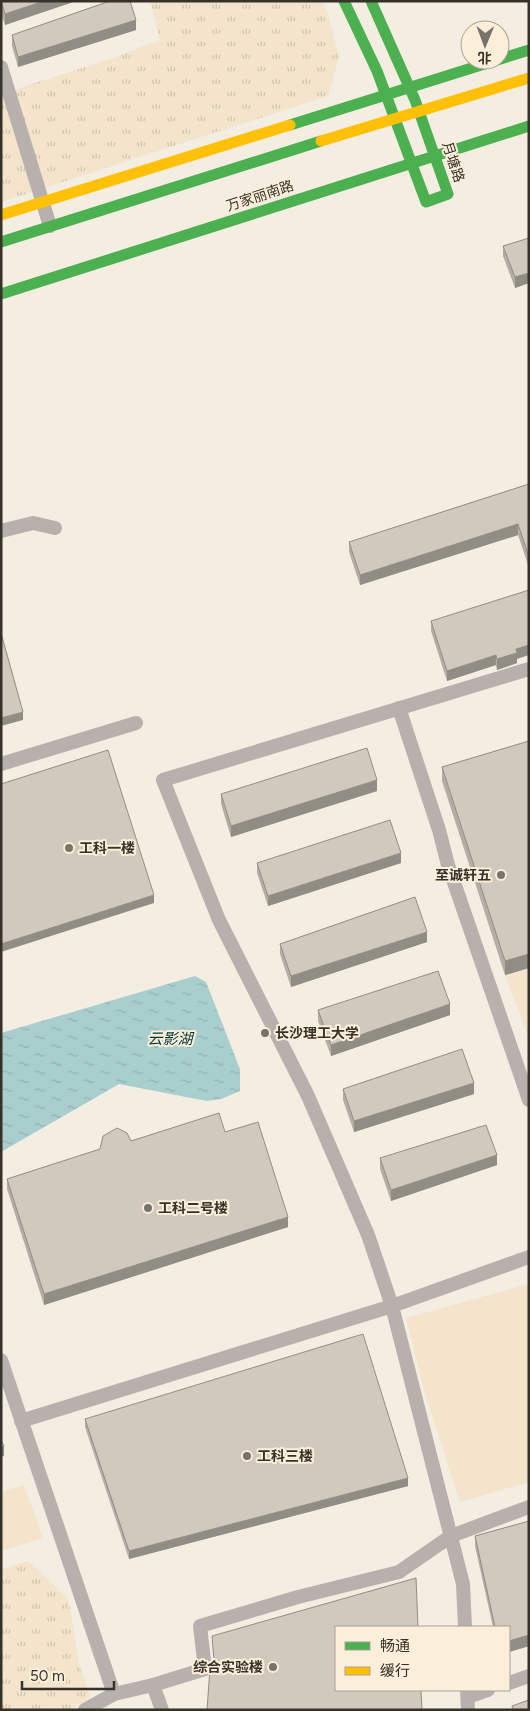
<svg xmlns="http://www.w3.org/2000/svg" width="530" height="1711" viewBox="0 0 530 1711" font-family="Figtree,'Noto Sans SC',sans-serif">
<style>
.green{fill:#f3e4cb}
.park{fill:url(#park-tufts)}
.water{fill:url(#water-ripples)}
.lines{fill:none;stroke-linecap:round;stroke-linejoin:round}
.street{stroke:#b7b0ac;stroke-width:14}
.fast{stroke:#4caf50;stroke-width:11}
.slow{stroke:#ffc107;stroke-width:11}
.wall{fill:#b4ada3}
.shaded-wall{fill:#928d84}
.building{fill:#d1c9bd;stroke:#928d84}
.poi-dot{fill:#78736a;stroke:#fbeeda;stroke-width:2}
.labels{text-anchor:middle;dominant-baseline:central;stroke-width:4;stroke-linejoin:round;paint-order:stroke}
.street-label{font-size:14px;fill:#363129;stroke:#fbeeda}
.poi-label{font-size:14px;font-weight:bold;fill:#363129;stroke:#fbeeda;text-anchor:start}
.water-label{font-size:15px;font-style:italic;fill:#00373a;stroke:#fbeeda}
</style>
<defs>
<pattern id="park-tufts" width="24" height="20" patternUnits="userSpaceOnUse" patternTransform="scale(1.25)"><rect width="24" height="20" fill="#f3e4cb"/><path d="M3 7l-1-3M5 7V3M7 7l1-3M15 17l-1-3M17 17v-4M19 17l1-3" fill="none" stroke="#d1c4ae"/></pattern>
<pattern id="water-ripples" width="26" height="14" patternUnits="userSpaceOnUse" patternTransform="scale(1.25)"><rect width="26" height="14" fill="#a9cece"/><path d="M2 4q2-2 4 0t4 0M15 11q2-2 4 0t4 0" fill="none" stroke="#92b1b1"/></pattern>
</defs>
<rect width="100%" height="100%" fill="#f3ede2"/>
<!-- green -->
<g class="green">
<polygon points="529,968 529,1038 505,975"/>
<polygon points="529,1284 529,1482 460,1502 424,1390 406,1318"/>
<polygon points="24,1485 43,1538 1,1551 1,1492"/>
</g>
<!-- park -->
<g class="park">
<polygon points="150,1 322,1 328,14 339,57 328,96 1,202 1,94 113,58 160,40"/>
<polygon points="29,1561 68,1599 80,1667 91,1698 69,1710 1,1710 1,1569"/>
</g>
<!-- water -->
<polygon class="water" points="195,976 206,982 240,1069 240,1091 221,1099 207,1101 119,1084 1,1152 1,1033"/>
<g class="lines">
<!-- street -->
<g class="street">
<polyline points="1,67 50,226"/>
<polyline points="1,531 33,523 55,528"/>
<polyline points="399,708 439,830 448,865 529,1100"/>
<polyline points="1,764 136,723"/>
<polyline points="1,1360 114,1694"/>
<polyline points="21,1421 392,1306 529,1257"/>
<polyline points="465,1627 463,1584 392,1306 368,1235 308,1096 219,920 163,780 529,669"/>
<polyline points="509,1683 529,1676"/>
<polyline points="153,1685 162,1710"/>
<polyline points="467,1690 468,1710"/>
<polyline points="468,1697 488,1690"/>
<polyline points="85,1710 114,1694 153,1685 205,1669 200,1626 298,1597 399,1572 451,1536 529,1507"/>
</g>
<!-- fast -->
<g class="fast">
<polyline points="344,1 377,71 426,202 448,194 415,100 371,1"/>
<polyline points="290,125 529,50"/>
<polyline points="1,242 321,141"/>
<polyline points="1,294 529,126"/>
</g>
<!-- slow -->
<g class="slow">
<polyline points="321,141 529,78"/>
<polyline points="1,215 290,125"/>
</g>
</g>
<!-- wall -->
<g class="wall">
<polygon points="1,1 76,1 5,25 1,14"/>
<polygon points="136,30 18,67 12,46 12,35"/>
<polygon points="529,238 529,283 515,288 503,256 503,246"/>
<polygon points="529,484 529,568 518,535 360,585 349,552 349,542"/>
<polygon points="431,621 517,659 517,663 497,670 496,665 447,681 431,631"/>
<polygon points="529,741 529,968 505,975 442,781 442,767"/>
<polygon points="377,791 231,837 221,804 221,794"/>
<polygon points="257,863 401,863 268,906 257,873"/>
<polygon points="427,942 291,987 280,954 280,944"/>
<polygon points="318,1010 450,1015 331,1056 318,1021"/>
<polygon points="343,1089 474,1094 354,1132 343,1100"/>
<polygon points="225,1132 288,1227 44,1305 7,1189 7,1179 131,1141"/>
<polygon points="380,1158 497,1165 391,1201 380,1169"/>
<polygon points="85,1419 408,1486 129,1559 85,1427"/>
<polygon points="529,1521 529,1646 509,1652 509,1627 493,1627 475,1546 475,1536"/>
</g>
<!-- shaded-wall -->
<g class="shaded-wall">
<polygon points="44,1 76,1 5,25 5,14"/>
<polygon points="136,20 136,30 18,67 18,57"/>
<polygon points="529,273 529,283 515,288 515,277"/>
<polygon points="518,524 518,535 360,585 360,575"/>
<polygon points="529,645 529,655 517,659 517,663 497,670 497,659 516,649"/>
<polygon points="496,655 496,665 447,681 447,671"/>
<polygon points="23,712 23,720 1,726 1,718"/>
<polygon points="377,780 377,791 231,837 231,826"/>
<polygon points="401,853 401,863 268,906 268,896"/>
<polygon points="154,895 154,903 1,952 1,944"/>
<polygon points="427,932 427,942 291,987 291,976"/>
<polygon points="529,954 529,968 505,975 505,961"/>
<polygon points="450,1004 450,1015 331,1056 331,1045"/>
<polygon points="474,1083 474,1094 354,1132 354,1121"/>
<polygon points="497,1155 497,1165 391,1201 391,1190"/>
<polygon points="288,1217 288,1227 44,1305 44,1294"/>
<polygon points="4,1446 4,1456 1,1457 1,1447"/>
<polygon points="408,1478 408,1486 129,1559 129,1551"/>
<polygon points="529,1635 529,1646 509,1652 509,1641"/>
</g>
<!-- building -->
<g class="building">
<polygon points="1,1 44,1 5,14"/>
<polygon points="110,1 130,1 136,20 18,57 12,35"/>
<polygon points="529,238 529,273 515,277 503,246"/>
<polygon points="529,484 529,557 518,524 360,575 349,542"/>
<polygon points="529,590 529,645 516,649 517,653 497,659 496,655 447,671 431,621"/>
<polygon points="1,633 23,712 1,718"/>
<polygon points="529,741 529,954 505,961 442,767"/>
<polygon points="367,748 377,780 231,826 221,794"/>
<polygon points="108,750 154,895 1,944 1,784"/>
<polygon points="390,820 401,853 268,896 257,863"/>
<polygon points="415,897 427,932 291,976 280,944"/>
<polygon points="438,971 450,1004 331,1045 318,1010"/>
<polygon points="462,1049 474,1083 354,1121 343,1089"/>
<polygon points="219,1113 225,1132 258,1122 288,1217 44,1294 7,1179 100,1149 103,1136 117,1128 127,1133 131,1141"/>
<polygon points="486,1125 497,1155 391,1190 380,1158"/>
<polygon points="363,1334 408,1478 129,1551 85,1419"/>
<polygon points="1,1440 4,1446 1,1447"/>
<polygon points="529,1521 529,1635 509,1641 509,1627 495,1627 475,1536"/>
<polygon points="416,1578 418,1627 336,1627 336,1690 421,1690 422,1710 207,1710 210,1668 214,1660 212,1636"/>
<polygon points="529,1700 529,1710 513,1710 512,1706"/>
</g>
<!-- markers -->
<g class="poi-dot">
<circle cx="69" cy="848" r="5"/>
<circle cx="501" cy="875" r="5"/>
<circle cx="265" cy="1033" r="5"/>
<circle cx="148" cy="1208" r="5"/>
<circle cx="247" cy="1456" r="5"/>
<circle cx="273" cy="1667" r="5"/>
</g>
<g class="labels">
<!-- street labels -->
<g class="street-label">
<text transform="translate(453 162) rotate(72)">月塘路</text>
<text transform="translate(260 196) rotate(-18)">万家丽南路</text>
</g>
<!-- poi labels -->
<g class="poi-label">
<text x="79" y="848">工科一楼</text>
<text x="491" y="875" text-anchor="end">至诚轩五</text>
<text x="275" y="1033">长沙理工大学</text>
<text x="158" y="1208">工科二号楼</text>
<text x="257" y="1456">工科三楼</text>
<text x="263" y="1667" text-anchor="end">综合实验楼</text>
</g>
<!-- water labels -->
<g class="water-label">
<text x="170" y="1039">云影湖</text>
</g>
</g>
<!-- border -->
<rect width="530" height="1711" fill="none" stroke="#363129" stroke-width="5"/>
<!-- legend -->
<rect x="335" y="1626" width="175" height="65" fill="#fbeeda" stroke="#aca293"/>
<rect x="345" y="1642" width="25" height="8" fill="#4caf50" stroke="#aca293"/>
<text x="380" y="1651" font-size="15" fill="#363129">畅通</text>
<rect x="345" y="1667" width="25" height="8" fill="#ffc107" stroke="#aca293"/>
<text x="380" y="1676" font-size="15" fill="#363129">缓行</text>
<!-- north arrow -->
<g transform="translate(485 45) rotate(181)"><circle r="24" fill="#fbeeda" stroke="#aca293"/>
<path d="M0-4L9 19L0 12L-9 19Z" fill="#78736a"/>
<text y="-8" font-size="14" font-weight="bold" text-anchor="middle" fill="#363129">北</text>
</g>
<!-- scale -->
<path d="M22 1681v8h92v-8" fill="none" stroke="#363129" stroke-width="2.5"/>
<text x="30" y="1681" font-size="15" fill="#363129" stroke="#fbeeda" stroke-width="4" paint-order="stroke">50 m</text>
</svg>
